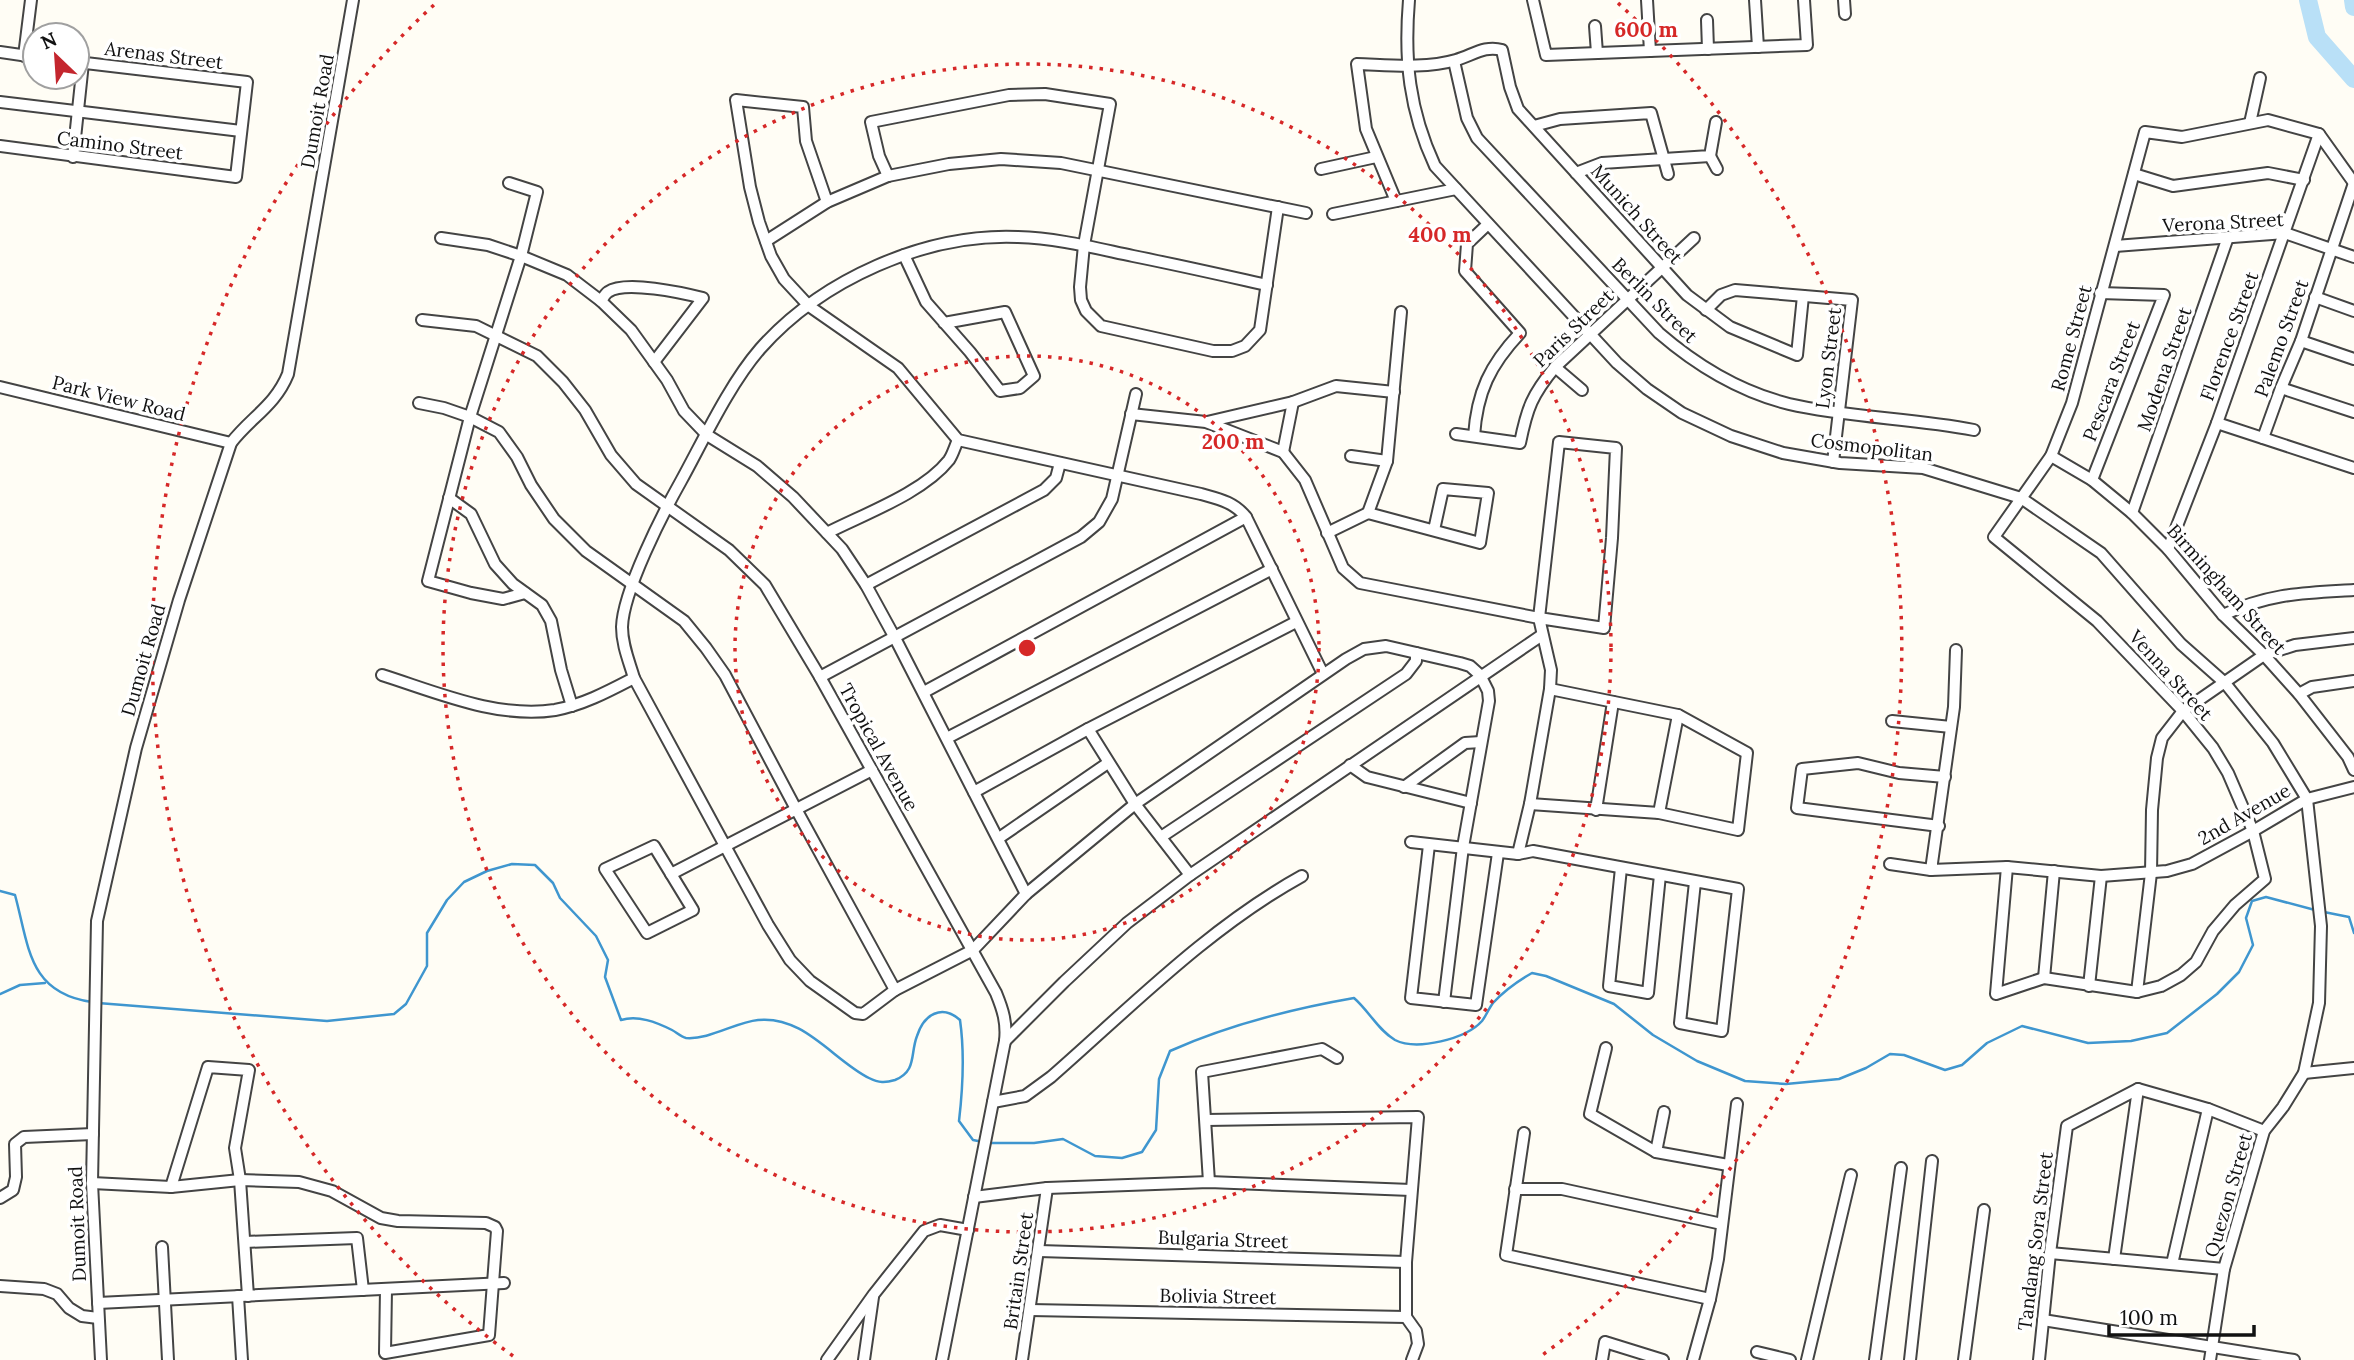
<svg xmlns="http://www.w3.org/2000/svg" width="2354" height="1360" viewBox="0 0 2354 1360" font-family="Lora,serif">
<style>
.lines{fill:none;stroke-linecap:round;stroke-linejoin:round}
.stream{stroke:#3f96cf;stroke-width:2.5}
.river{stroke:#b9e0f7;stroke-width:18}
.minor-casing{stroke:#444;stroke-width:14}
.minor{stroke:#fff;stroke-width:10}
.ring{fill:none;stroke:#d62828;stroke-width:3.5;stroke-dasharray:3.5 7}
.labels{text-anchor:middle;dominant-baseline:central;stroke-width:7;stroke-linejoin:round;paint-order:stroke}
.street-label{font-size:19px;fill:#111;stroke:#fff}
.centre{fill:#d62828;stroke:#fff;stroke-width:3.5}
.ring-label{font-size:21px;text-anchor:middle;font-weight:bold;fill:#d62828;stroke:#fff;stroke-width:7;stroke-linejoin:round;paint-order:stroke}
</style>
<rect width="100%" height="100%" fill="#fffdf5"/>
<g class="lines">
<!-- stream -->
<g class="stream">
<path d="M 0,891 L 15,895 C 29,946 28,993 92,1002"/>
<polyline points="2324,912 2349,917 2354,933"/>
<polyline points="0,994 20,985 45,983"/>
<path d="M 98,1003 L 327,1021 L 394,1014 L 406,1004 L 427,966 L 427,933 L 447,900 L 464,882 L 487,871 L 512,864 L 535,865 L 553,883 L 560,898 L 596,936 L 608,960 L 605,977 L 621,1020 C 638,1015 656,1022 672,1030 C 676,1032 681,1037 686,1038 C 709,1040 736,1022 758,1020 C 804,1015 833,1060 869,1078 C 879,1083 885,1083 895,1080 C 917,1071 910,1054 917,1036 C 924,1014 942,1004 960,1020 C 965,1055 963,1087 959,1121 L 973,1140 L 983,1142"/>
<path d="M 989,1143 L 1034,1143 L 1063,1139 L 1095,1156 L 1122,1158 L 1142,1152 L 1156,1130 L 1159,1079 L 1170,1051 C 1228,1025 1291,1009 1354,998 C 1369,1011 1378,1030 1395,1040 C 1417,1051 1466,1039 1482,1021 C 1486,1016 1489,1008 1493,1003 C 1504,991 1518,981 1532,973 L 1546,976 L 1614,1004 L 1653,1035 L 1697,1061 L 1745,1081 L 1786,1084 L 1839,1079 L 1866,1068 L 1890,1054 L 1904,1055 L 1945,1070 L 1962,1065 L 1987,1043 L 2022,1026 L 2088,1043 L 2131,1041 L 2167,1033 L 2217,994 L 2239,972 L 2253,945 L 2246,918 L 2252,901 L 2266,897 L 2315,910"/>
</g>
<!-- river -->
<g class="river">
<polyline points="2308,0 2317,37 2354,79"/>
<polyline points="2353,0 2354,7"/>
</g>
<defs>
<g id="minor">
<path d="M 1409,0 C 1404,60 1409,110 1435,166 L 1617,363 L 1647,389 L 1682,413 L 1731,436 L 1783,453 L 1840,463 L 1923,468 L 2021,498 L 2101,553 L 2181,644 L 2225,683 L 2273,743 L 2307,799 L 2321,926 L 2319,1003 L 2304,1073 L 2283,1107 L 2264,1131 L 2224,1269 L 2210,1360"/>
<polyline points="1533,0 1546,55 1807,45 1804,0"/>
<polyline points="1647,0 1650,51"/>
<polyline points="1755,0 1758,47"/>
<polyline points="1844,0 1845,14"/>
<polyline points="1707,20 1708,49"/>
<polyline points="1595,26 1597,53"/>
<polyline points="0,52 35,57"/>
<polyline points="24,56 31,0"/>
<path d="M 1454,61 L 1467,118 L 1477,138 L 1659,333 C 1696,365 1741,392 1789,404 C 1850,418 1913,418 1974,430"/>
<polyline points="0,102 241,131"/>
<polyline points="2250,123 2260,78"/>
<polyline points="1534,126 1560,119 1651,113 1668,174"/>
<polyline points="0,146 236,177 247,82 77,62"/>
<polyline points="1710,156 1717,169"/>
<polyline points="73,157 83,63"/>
<polyline points="1321,169 1376,157"/>
<polyline points="1576,173 1602,163 1710,156 1716,122"/>
<polyline points="2134,174 2173,186 2268,173 2304,180"/>
<polyline points="888,176 879,156 871,122 1009,95 1045,94 1110,104 1084,245 1080,287 1081,300 1086,311 1101,326 1213,351 1232,351 1245,346 1260,330 1278,207"/>
<polyline points="509,183 537,192 521,256 470,417 428,581 471,593 503,599 525,593"/>
<path d="M 1396,201 L 1366,129 L 1357,64 C 1389,65 1425,69 1456,60 C 1473,55 1485,45 1502,50 L 1510,87 L 1518,109 L 1687,295 L 1730,327 L 1797,355 L 1803,296"/>
<path d="M 827,202 L 806,141 L 803,107 L 736,100 L 750,187 L 759,222 L 771,256 L 784,279 L 809,306 L 898,368 L 958,440 L 1201,494 C 1219,499 1234,502 1246,517 L 1323,674"/>
<polyline points="1333,214 1456,189"/>
<polyline points="441,238 488,245 521,256 567,275 601,301 631,330 667,380 684,411 707,435 757,466 793,497 842,549 866,585 895,638 1026,894"/>
<polyline points="766,241 827,202 888,176 949,164 1001,159 1061,163 1306,213"/>
<polyline points="2115,246 2285,233 2354,257"/>
<polyline points="904,255 926,302 970,352 1000,391 1020,388 1034,376 1005,312 944,323"/>
<path d="M 1267,285 C 1222,275 1178,265 1133,256 C 1095,248 1057,238 1018,237 C 925,233 821,280 760,349 C 729,385 704,439 681,481 C 663,513 623,591 622,627 C 622,645 629,661 634,678 L 768,925 L 790,960 L 810,981 L 855,1013 L 863,1014 L 895,990 L 973,950 L 1026,894 L 1135,804 L 1346,659 L 1364,649 L 1386,646 L 1460,663 L 1470,666 L 1480,675 L 1488,691 L 1489,701 L 1463,847 L 1444,1002"/>
<polyline points="2315,297 2354,311"/>
<path d="M 601,301 C 603,298 605,294 608,292 C 625,280 683,293 703,298 L 654,362"/>
<polyline points="1706,310 1721,295 1735,290 1852,300 1833,462"/>
<path d="M 422,320 L 476,326 L 537,356 L 563,382 L 585,410 L 611,455 L 636,484 L 729,550 L 765,585 L 820,677 L 996,993 C 1003,1010 1007,1023 1005,1041 L 942,1360"/>
<polyline points="2301,341 2354,359"/>
<polyline points="1555,367 1582,390"/>
<polyline points="0,387 231,443"/>
<polyline points="2281,388 2354,412"/>
<polyline points="419,403 444,408 470,417 499,432 517,457 531,485 554,519 586,551 684,621 706,648 725,675 796,809 895,990"/>
<polyline points="1131,414 1206,422 1283,452 1305,480 1343,568 1360,583 1539,618 1604,628 1612,538 1616,448 1559,442 1539,618 1551,670 1550,689 1530,804 1518,854"/>
<polyline points="1207,422 1293,402 1336,386 1394,392"/>
<polyline points="2217,423 2354,468"/>
<path d="M 1456,434 L 1520,443 C 1527,408 1532,395 1555,367 L 1694,238"/>
<path d="M 1474,436 C 1477,392 1490,365 1520,333 L 1465,271 L 1467,244 L 1488,224"/>
<polyline points="2263,438 2281,388 2301,341 2354,183"/>
<polyline points="1283,452 1293,402"/>
<polyline points="1351,456 1387,461"/>
<polyline points="2051,456 2092,480 2132,513 2168,549 2223,615 2264,655 2299,694 2348,757 2354,770"/>
<polyline points="2092,480 2164,295 2100,293"/>
<polyline points="449,498 471,514 495,564 513,584 542,605 551,621 561,670 572,706"/>
<polyline points="1368,513 1387,461 1401,312"/>
<polyline points="2132,513 2228,237"/>
<path d="M 827,533 C 864,514 923,493 949,460 C 953,454 955,446 958,440"/>
<polyline points="1327,533 1368,513 1480,543 1488,493 1443,489 1434,530"/>
<polyline points="2168,549 2217,423 2319,134"/>
<polyline points="866,585 1044,490 1056,478 1060,463"/>
<path d="M 2223,615 C 2269,593 2304,593 2354,590"/>
<polyline points="1956,650 1954,707 1931,870 2007,867 2101,876 2167,871 2192,864 2253,831 2307,799 2354,787"/>
<path d="M 382,675 C 436,692 497,719 555,710 C 583,705 609,691 634,678"/>
<polyline points="820,677 1081,537 1099,522 1112,499 1136,394"/>
<polyline points="924,692 1246,517"/>
<polyline points="2299,694 2312,687 2354,681"/>
<polyline points="1892,721 1951,727"/>
<polyline points="1088,729 1135,804 1190,875"/>
<polyline points="947,738 1272,569"/>
<polyline points="1350,765 1367,777 1471,803"/>
<polyline points="1404,787 1465,743 1481,742"/>
<polyline points="974,792 1088,729 1296,622"/>
<polyline points="1530,804 1659,813 1738,830 1747,753 1678,715 1550,689"/>
<polyline points="1596,810 1613,702"/>
<polyline points="1659,813 1678,715"/>
<polyline points="1939,826 1797,808 1802,769 1858,763 1899,773 1945,777"/>
<polyline points="1161,837 1406,674 1416,661 1416,653"/>
<polyline points="999,838 1108,763"/>
<polyline points="1411,842 1518,854 1533,851 1738,889 1722,1031 1680,1023 1695,882"/>
<polyline points="1429,845 1411,998 1476,1005 1498,853"/>
<polygon points="654,846 693,910 647,933 605,869"/>
<polyline points="1890,864 1931,870"/>
<polyline points="2007,867 1996,994 2044,978 2137,992 2161,986 2181,975 2196,962 2213,931 2235,905 2265,879 2253,831 2228,773 2213,748 2183,711 2097,621 1994,537 2051,456 2072,403 2145,132 2182,137 2268,120 2319,134 2354,183"/>
<polyline points="1621,868 1609,986 1648,993 1660,875"/>
<polyline points="671,874 872,770"/>
<polyline points="2044,978 2054,871"/>
<polyline points="2089,986 2101,876"/>
<polyline points="2137,992 2151,873 2152,810 2157,758 2162,738 2183,711 2264,655 2295,645 2354,638"/>
<polyline points="1005,1041 1064,982 1127,923 1190,875 1542,635"/>
<polyline points="1606,1048 1590,1114 1656,1152 1728,1165"/>
<polyline points="2304,1073 2354,1068"/>
<path d="M 993,1102 L 1025,1096 L 1051,1077 C 1131,1007 1208,928 1302,876"/>
<polyline points="1206,1120 1418,1117 1406,1262 1406,1317 1416,1331 1418,1344 1412,1360"/>
<polyline points="1524,1133 1506,1255 1710,1299"/>
<polyline points="1656,1152 1664,1112"/>
<polyline points="1209,1182 1202,1072 1322,1049 1337,1058"/>
<polyline points="92,1183 171,1187 240,1180 299,1182 332,1191 381,1218 398,1221 486,1223 495,1227 497,1231 489,1335 385,1353 386,1289"/>
<polyline points="171,1187 208,1067 249,1070 235,1148 240,1180 248,1296"/>
<polyline points="1515,1189 1562,1189 1722,1224"/>
<polyline points="974,1197 1047,1188 1209,1182 1411,1190"/>
<polyline points="0,1198 13,1190 16,1177 15,1144 24,1137 93,1134"/>
<polyline points="245,1242 357,1238 363,1290"/>
<polyline points="162,1247 168,1360"/>
<polyline points="1039,1251 1406,1262"/>
<polyline points="2050,1253 2224,1269"/>
<polyline points="2114,1259 2138,1089"/>
<polyline points="2172,1264 2208,1109"/>
<polyline points="0,1286 44,1289 57,1294 69,1308 82,1316 98,1318"/>
<polyline points="238,1296 242,1360"/>
<polyline points="98,1303 504,1283"/>
<polyline points="1030,1310 1406,1317"/>
<polyline points="2043,1320 2294,1360"/>
<polyline points="1757,1352 1790,1360"/>
<path d="M 101,1360 L 92,1183 L 97,921 L 136,748 L 179,600 L 231,443 C 251,417 275,406 288,374 L 353,0"/>
<polyline points="827,1360 874,1294 924,1231 940,1225 968,1230"/>
<polyline points="864,1360 873,1297"/>
<polyline points="1022,1360 1047,1188"/>
<polyline points="1602,1360 1605,1342 1663,1360"/>
<polyline points="1693,1360 1710,1299 1718,1259 1737,1104"/>
<polyline points="1807,1360 1851,1175"/>
<polyline points="1875,1360 1901,1168"/>
<polyline points="1910,1360 1932,1161"/>
<polyline points="1964,1360 1984,1210"/>
<polyline points="2039,1360 2050,1253 2067,1126 2138,1089 2208,1109 2264,1131"/>
</g>
</defs>
<!-- minor casing -->
<use href="#minor" class="minor-casing"/>
<!-- minor -->
<use href="#minor" class="minor"/>
</g>
<!-- distance rings -->
<g class="ring">
<circle cx="1027" cy="648" r="292"/>
<circle cx="1027" cy="648" r="584"/>
<path d="M513 1356A875 875 0 0 1 436 3M1618 3A875 875 0 0 1 1541 1356"/>
</g>
<g class="labels">
<!-- street labels -->
<g class="street-label">
<text transform="translate(164 55) rotate(7)">Arenas Street</text>
<text transform="translate(317 111) rotate(-80)">Dumoit Road</text>
<text transform="translate(120 145) rotate(7)">Camino Street</text>
<text transform="translate(1637 214) rotate(48)">Munich Street</text>
<text transform="translate(2223 222) rotate(-3)">Verona Street</text>
<text transform="translate(1655 300) rotate(45)">Berlin Street</text>
<text transform="translate(1573 328) rotate(-44)">Paris Street</text>
<text transform="translate(2229 336) rotate(-70)">Florence Street</text>
<text transform="translate(2071 338) rotate(-75)">Rome Street</text>
<text transform="translate(2281 338) rotate(-70)">Palemo Street</text>
<text transform="translate(1828 358) rotate(-83)">Lyon Street</text>
<text transform="translate(2164 369) rotate(-71)">Modena Street</text>
<text transform="translate(2111 381) rotate(-69)">Pescara Street</text>
<text transform="translate(119 398) rotate(14)">Park View Road</text>
<text transform="translate(1872 447) rotate(7)">Cosmopolitan</text>
<text transform="translate(2227 589) rotate(48)">Birmingham Street</text>
<text transform="translate(143 660) rotate(-74)">Dumoit Road</text>
<text transform="translate(2171 675) rotate(48)">Venna Street</text>
<text transform="translate(879 747) rotate(61)">Tropical Avenue</text>
<text transform="translate(2244 814) rotate(-30)">2nd Avenue</text>
<text transform="translate(2228 1195) rotate(-74)">Quezon Street</text>
<text transform="translate(77 1224) rotate(-92)">Dumoit Road</text>
<text transform="translate(1223 1239) rotate(2)">Bulgaria Street</text>
<text transform="translate(2035 1241) rotate(-83)">Tandang Sora Street</text>
<text transform="translate(1018 1271) rotate(-82)">Britain Street</text>
<text transform="translate(1218 1296) rotate(1)">Bolivia Street</text>
</g>
</g>
<circle cx="1027" cy="648" r="10" class="centre"/>
<g class="ring-label">
<text x="1646" y="37">600 m</text>
<text x="1440" y="242">400 m</text>
<text x="1233" y="449">200 m</text>
</g>
<!-- north arrow -->
<g transform="translate(56 56) rotate(335)"><circle r="33" fill="#ffffff" stroke="#a0a0a0" stroke-width="2"/>
<path d="M0-5L12 26L0 18L-12 26Z" fill="#c4262e"/>
<text y="-10" font-size="19" font-weight="bold" text-anchor="middle" fill="#111111">N</text>
</g>
<!-- scale -->
<path d="M2109 1325v10h145v-10" fill="none" stroke="#111111" stroke-width="3.5"/>
<text x="2120" y="1325" font-size="21" fill="#111111" stroke="#ffffff" stroke-width="5" paint-order="stroke">100 m</text>
</svg>
